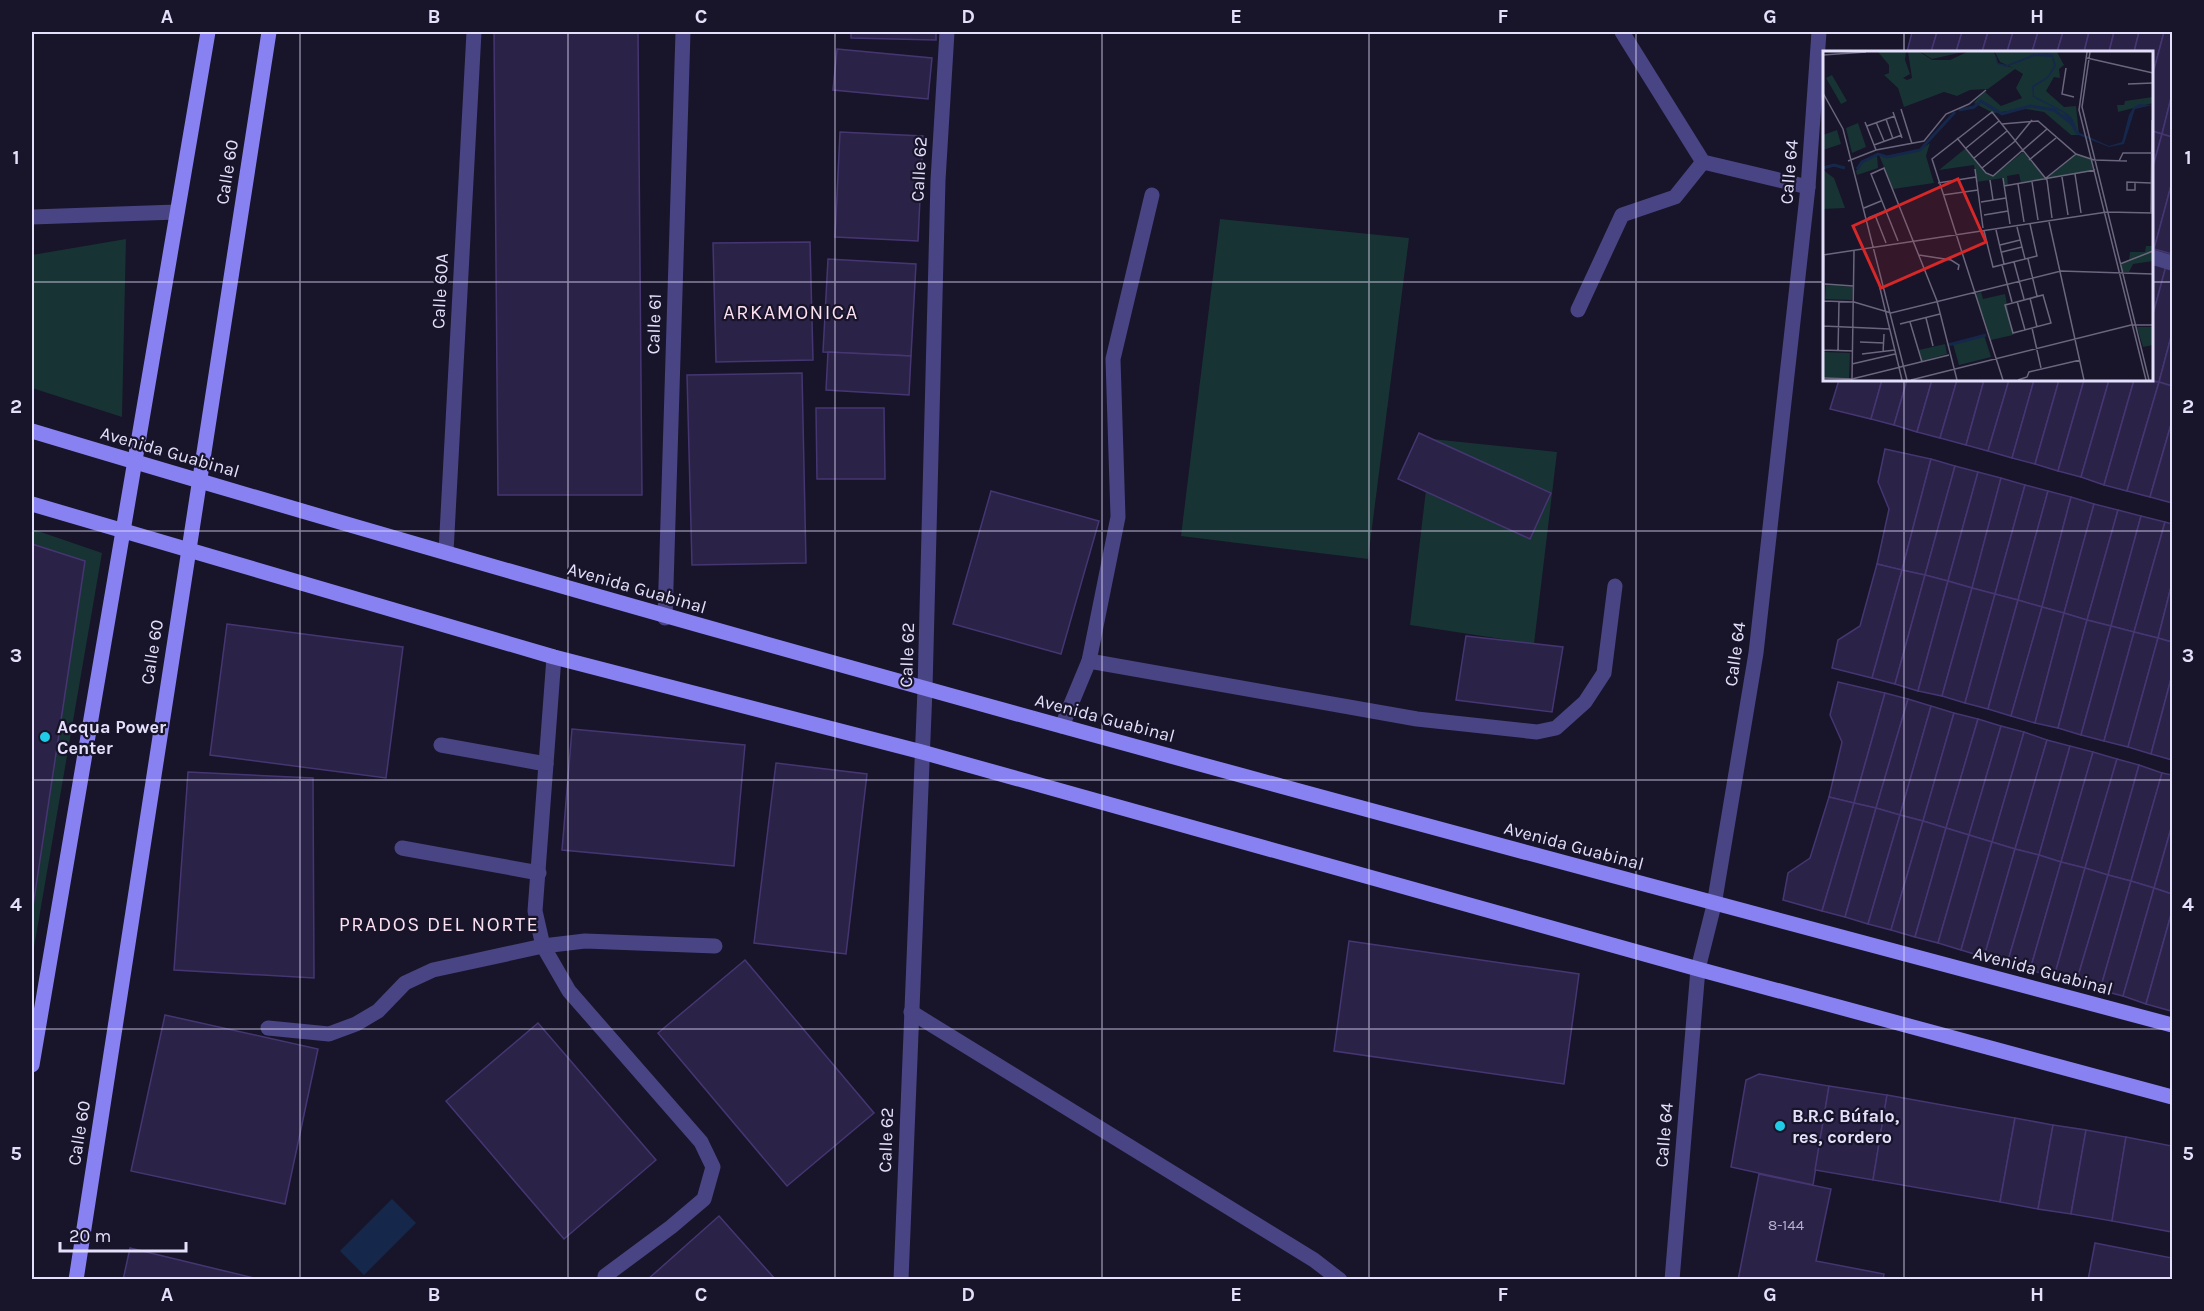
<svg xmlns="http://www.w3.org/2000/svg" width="2204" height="1311" viewBox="0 0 2204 1311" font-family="Karla,sans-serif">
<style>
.green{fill:#183333}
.water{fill:#15284c}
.building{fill:#2b2248;stroke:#453672;stroke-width:1.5}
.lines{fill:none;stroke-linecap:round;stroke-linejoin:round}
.lane{stroke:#494483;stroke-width:15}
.street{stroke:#494483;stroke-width:15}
.secondary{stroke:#8881f1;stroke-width:15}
.grid{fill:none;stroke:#e4e0fc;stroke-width:1.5;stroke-opacity:0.55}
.poi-dot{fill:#20cbe7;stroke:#181429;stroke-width:2}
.labels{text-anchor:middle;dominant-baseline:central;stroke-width:4.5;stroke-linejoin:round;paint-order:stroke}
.number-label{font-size:15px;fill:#b6b0cf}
.street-label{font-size:18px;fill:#e4e0fc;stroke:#181429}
.poi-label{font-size:18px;font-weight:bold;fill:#e4e0fc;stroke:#181429;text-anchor:start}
.neighbourhood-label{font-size:20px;letter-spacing:1.5px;fill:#fce1f1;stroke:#181429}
.inset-river{fill:none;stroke:#15284c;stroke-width:3}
.inset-road{fill:none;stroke:#6a667d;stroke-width:1.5}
.view{fill:#d62828;fill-opacity:0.15;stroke:#d62828;stroke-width:3}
.inset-edge{fill:none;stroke:#e4e0fc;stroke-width:3}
.neatline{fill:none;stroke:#e4e0fc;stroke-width:2}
.grid-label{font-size:20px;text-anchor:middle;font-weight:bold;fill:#e4e0fc}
</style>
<rect width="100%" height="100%" fill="#181429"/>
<!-- green -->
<g class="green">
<polygon points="1220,219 1409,238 1368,559 1181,536"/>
<polygon points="126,239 122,417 32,388 32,255"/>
<polygon points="1432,439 1557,452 1534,644 1410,625"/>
<polygon points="32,529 102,553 32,959"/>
</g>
<!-- water -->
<polygon class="water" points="392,1199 416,1223 364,1275 340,1251"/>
<!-- building -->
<g class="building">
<polygon points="494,32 638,32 642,495 498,495"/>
<polygon points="851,32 936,32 936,40 851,38"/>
<polygon points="1912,32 1937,32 1931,52 1907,52"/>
<polygon points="1937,32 1962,32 1956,52 1931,52"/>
<polygon points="1962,32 1988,32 1982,52 1956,52"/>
<polygon points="1988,32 2013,32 2007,52 1982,52"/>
<polygon points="2013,32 2038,32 2032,52 2007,52"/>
<polygon points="2038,32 2063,32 2057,52 2032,52"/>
<polygon points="2063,32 2089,32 2084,52 2057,52"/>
<polygon points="2089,32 2114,32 2109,52 2084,52"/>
<polygon points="2114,32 2139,32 2134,52 2109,52"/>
<polygon points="2139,32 2164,32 2152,77 2152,52 2134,52"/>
<polygon points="2164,32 2172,32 2172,94 2162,134 2152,131 2152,77"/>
<polygon points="837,49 932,58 928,99 833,90"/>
<polygon points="2172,94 2172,137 2162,134"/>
<polygon points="2152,131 2162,134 2152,170"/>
<polygon points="840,132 923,136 918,241 835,237"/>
<polygon points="2162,134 2172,137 2172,182 2154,249 2152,248 2152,170"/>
<polygon points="2172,182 2172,254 2154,249"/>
<polygon points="810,242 813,360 716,362 713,243"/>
<polygon points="828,259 916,264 911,356 823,352"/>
<polygon points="2152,262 2166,266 2152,318"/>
<polygon points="2166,266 2172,268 2172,333 2159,382 2149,380 2152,380 2152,318"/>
<polygon points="2172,333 2172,386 2159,382"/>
<polygon points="828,352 911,356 909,395 826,390"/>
<polygon points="802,373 806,563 692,565 687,375"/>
<polygon points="1839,380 1882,380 1871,419 1830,409"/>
<polygon points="1882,380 1907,380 1894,425 1871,419"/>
<polygon points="1907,380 1932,380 1917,432 1894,425"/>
<polygon points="1932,380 1957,380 1940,438 1917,432"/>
<polygon points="1957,380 1984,380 1966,445 1940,438"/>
<polygon points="1984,380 2009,380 1988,451 1966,445"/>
<polygon points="2009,380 2034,380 2012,458 1988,451"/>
<polygon points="2034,380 2059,380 2035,464 2012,458"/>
<polygon points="2059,380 2084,380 2058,471 2035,464"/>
<polygon points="2084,380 2109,380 2081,477 2058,471"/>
<polygon points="2109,380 2134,380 2104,485 2081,477"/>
<polygon points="2134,380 2159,382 2127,491 2104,485"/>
<polygon points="2159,382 2172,386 2172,421 2150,497 2127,491"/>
<polygon points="816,408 884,408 885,479 817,479"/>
<polygon points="2172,421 2172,503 2150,497"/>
<polygon points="1419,433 1551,493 1530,539 1398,479"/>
<polygon points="1885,449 1931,459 1902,570 1877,564 1889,509 1878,482"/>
<polygon points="1931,459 1955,466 1925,575 1902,570"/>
<polygon points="1955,466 1978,472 1948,581 1925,575"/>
<polygon points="1978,472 2001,478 1972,588 1948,581"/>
<polygon points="2001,478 2025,485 1995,594 1972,588"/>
<polygon points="2025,485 2048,491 2018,600 1995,594"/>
<polygon points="991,491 1099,521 1061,654 953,624"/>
<polygon points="2048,491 2071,497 2042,607 2018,600"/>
<polygon points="2071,497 2094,504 2064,613 2042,607"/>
<polygon points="2094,504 2118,510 2087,620 2064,613"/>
<polygon points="2118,510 2141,516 2111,626 2087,620"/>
<polygon points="2141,516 2165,522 2134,632 2111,626"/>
<polygon points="2165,522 2172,524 2172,583 2158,638 2134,632"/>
<polygon points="32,544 85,561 32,913"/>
<polygon points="1877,564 1902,570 1872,678 1832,668 1838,640 1860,626"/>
<polygon points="1902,570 1925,575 1895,684 1872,678"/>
<polygon points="1925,575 1948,581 1918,691 1895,684"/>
<polygon points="1948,581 1972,588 1942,696 1918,691"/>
<polygon points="2172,583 2172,642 2158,638"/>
<polygon points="1972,588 1995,594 1965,703 1942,696"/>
<polygon points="1995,594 2018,600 1988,709 1965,703"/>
<polygon points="2018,600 2042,607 2011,716 1988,709"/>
<polygon points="2042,607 2064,613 2035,723 2011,716"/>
<polygon points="2064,613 2087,620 2058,728 2035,723"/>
<polygon points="2087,620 2111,626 2081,735 2058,728"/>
<polygon points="227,624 403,647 386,778 210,755"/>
<polygon points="2111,626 2134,632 2104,741 2081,735"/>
<polygon points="2134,632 2158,638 2128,747 2104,741"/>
<polygon points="1466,636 1563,647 1552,712 1456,700"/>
<polygon points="2158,638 2172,642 2172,675 2151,754 2128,747"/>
<polygon points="2172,675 2172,760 2151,754"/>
<polygon points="1838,682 1885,693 1854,803 1829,797 1842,742 1830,715"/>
<polygon points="1885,693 1908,699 1876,808 1854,803"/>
<polygon points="1908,699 1931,706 1900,815 1876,808"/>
<polygon points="1931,706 1954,713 1923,821 1900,815"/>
<polygon points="1954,713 1978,719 1946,828 1923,821"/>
<polygon points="1978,719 2001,726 1969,835 1946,828"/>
<polygon points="2001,726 2024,732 1992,842 1969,835"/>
<polygon points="572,729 745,745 734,866 562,850"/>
<polygon points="2024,732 2047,740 2015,849 1992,842"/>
<polygon points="2047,740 2070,746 2039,855 2015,849"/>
<polygon points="2070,746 2093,752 2061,862 2039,855"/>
<polygon points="2093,752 2117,759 2085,868 2061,862"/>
<polygon points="2117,759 2139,765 2108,875 2085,868"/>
<polygon points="776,763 867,774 846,954 754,943"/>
<polygon points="2139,765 2162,773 2131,881 2108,875"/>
<polygon points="188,772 313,778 314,978 174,970"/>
<polygon points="2162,773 2172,775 2172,825 2154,888 2131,881"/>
<polygon points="1829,797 1854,803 1822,911 1783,900 1788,873 1810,858"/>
<polygon points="1854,803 1876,808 1845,917 1822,911"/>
<polygon points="1876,808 1900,815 1868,924 1845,917"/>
<polygon points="1900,815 1923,821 1891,930 1868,924"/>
<polygon points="1923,821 1946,828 1915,937 1891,930"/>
<polygon points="2172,825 2172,894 2154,888"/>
<polygon points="1946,828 1969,835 1938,943 1915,937"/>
<polygon points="1969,835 1992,842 1961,950 1938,943"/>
<polygon points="1992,842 2015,849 1984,957 1961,950"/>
<polygon points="2015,849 2039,855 2007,964 1984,957"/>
<polygon points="2039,855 2061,862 2030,970 2007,964"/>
<polygon points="2061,862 2085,868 2054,977 2030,970"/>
<polygon points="2085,868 2108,875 2076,983 2054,977"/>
<polygon points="2108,875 2131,881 2100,990 2076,983"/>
<polygon points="2131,881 2154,888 2123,996 2100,990"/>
<polygon points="2154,888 2172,894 2172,911 2146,1004 2123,996"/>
<polygon points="2172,911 2172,1005 2171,1011 2146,1004"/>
<polygon points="1349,941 1579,974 1564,1084 1334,1051"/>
<polygon points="745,960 874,1113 787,1186 658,1033"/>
<polygon points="165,1015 318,1049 285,1204 131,1171"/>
<polygon points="538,1023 656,1160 564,1239 446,1101"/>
<polygon points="1759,1074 1829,1086 1813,1185 1731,1167 1746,1080"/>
<polygon points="1829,1086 1887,1095 1873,1180 1815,1170"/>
<polygon points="1887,1095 2015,1118 2000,1202 1873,1180"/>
<polygon points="2015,1118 2053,1125 2038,1209 2000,1202"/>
<polygon points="2053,1125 2086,1130 2071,1214 2038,1209"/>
<polygon points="2086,1130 2126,1137 2112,1221 2071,1214"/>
<polygon points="2126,1137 2172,1146 2172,1232 2112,1221"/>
<polygon points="1759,1174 1831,1189 1816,1261 1884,1274 1883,1280 1738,1280"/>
<polygon points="719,1216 776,1280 647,1280"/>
<polygon points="2095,1243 2172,1258 2172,1280 2088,1280"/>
<polygon points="130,1248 262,1280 123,1280"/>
</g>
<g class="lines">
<!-- lane -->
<g class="lane">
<polyline points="1622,32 1703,162 1808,187"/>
<polyline points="32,217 177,212"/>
<polyline points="1578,310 1622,215 1675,197 1703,162"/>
<polyline points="554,657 535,911 543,946 569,991 701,1142 713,1167 704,1199 671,1227 605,1276"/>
<polyline points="1089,661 1417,719 1537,732 1556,728 1585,702 1604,673 1615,586"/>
<polyline points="1062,726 1089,661 1118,517 1113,359 1152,195"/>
<polyline points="441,745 546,764"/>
<polyline points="402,848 539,873"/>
<polyline points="268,1028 329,1034 356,1024 378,1011 405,983 433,970 543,946 585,941 715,946"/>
</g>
<!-- street -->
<g class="street">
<polyline points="2152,257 2172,263"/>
<polyline points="446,552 474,32"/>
<polyline points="665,618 683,32"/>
<polyline points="911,1012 1314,1260 1340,1280"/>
<polyline points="901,1280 925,689 938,180 947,32"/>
<polyline points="1672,1280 1698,969 1714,905 1756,653 1808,187 1819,32"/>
</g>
<!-- secondary -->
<g class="secondary">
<path d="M 32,431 C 741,644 1457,835 2172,1025"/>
<polyline points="32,504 554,657 922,752 1698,969 2172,1097"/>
<polyline points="32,1065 208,32"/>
<polyline points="76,1280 269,32"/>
</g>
</g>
<!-- grid -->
<path class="grid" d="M 300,32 L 300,1280M 568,32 L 568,1280M 835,32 L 835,1280M 1102,32 L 1102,1280M 1369,32 L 1369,1280M 1636,32 L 1636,1280M 1904,32 L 1904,52M 32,282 L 1824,282M 2152,282 L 2172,282M 1904,380 L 1904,1280M 32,531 L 2172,531M 32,780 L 2172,780M 32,1029 L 2172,1029"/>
<!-- markers -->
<g class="poi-dot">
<circle cx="45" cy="737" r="6"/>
<circle cx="1780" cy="1126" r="6"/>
</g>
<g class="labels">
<!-- number labels -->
<g class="number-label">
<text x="1786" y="1225">8-144</text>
</g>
<!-- street labels -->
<g class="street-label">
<text transform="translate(919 169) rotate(-87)">Calle 62</text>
<text transform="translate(227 172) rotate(-81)">Calle 60</text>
<text transform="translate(1789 172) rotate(-85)">Calle 64</text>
<text transform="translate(440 291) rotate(-87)">Calle 60A</text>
<text transform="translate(654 324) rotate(-88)">Calle 61</text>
<text transform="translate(170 452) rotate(16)">Avenida Guabinal</text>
<text transform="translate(637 588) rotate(16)">Avenida Guabinal</text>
<text transform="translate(152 652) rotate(-81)">Calle 60</text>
<text transform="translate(1735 654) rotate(-82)">Calle 64</text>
<text transform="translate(907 655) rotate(-88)">Calle 62</text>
<text transform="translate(1105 718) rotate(15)">Avenida Guabinal</text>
<text transform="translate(1574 846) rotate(15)">Avenida Guabinal</text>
<text transform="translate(2043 971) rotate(15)">Avenida Guabinal</text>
<text transform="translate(79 1133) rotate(-81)">Calle 60</text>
<text transform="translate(1664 1135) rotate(-85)">Calle 64</text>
<text transform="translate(886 1140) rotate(-88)">Calle 62</text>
</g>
<!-- poi labels -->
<g class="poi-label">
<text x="57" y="727">Acqua Power<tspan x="57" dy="21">Center</tspan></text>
<text x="1792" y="1116">B.R.C Búfalo,<tspan x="1792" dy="21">res, cordero</tspan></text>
</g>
<!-- neighbourhood labels -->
<g class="neighbourhood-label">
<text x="791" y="312">ARKAMONICA</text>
<text x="439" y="924">PRADOS DEL NORTE</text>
</g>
</g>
<!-- overview -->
<g transform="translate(1823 51)">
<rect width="330" height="330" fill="#181429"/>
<path d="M 55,1 L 83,1 L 82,9 L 87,23 L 80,27 L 84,29 L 89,27 L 85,1 L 97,1 L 109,9 L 127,9 L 144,1 L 171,1 L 175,12 L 190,17 L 177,11 L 172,1 L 234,1 L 241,14 L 236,18 L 237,27 L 231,26 L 223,40 L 241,56 L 253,55 L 256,84 L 248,84 L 221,61 L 203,58 L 170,62 L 151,52 L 161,40 L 178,55 L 199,47 L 193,37 L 200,23 L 192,18 L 165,38 L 147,39 L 134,45 L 121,41 L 81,56 L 75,37 L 61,24 L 66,22 L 66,14 ZM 98,1 L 140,1 L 109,8 ZM 9,24 L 24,50 L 18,53 L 3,27 ZM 330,46 L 330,52 L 295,61 L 294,54 L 301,54 L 302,50 ZM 35,72 L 43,96 L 29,102 L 23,77 ZM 14,79 L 18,93 L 0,99 L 0,84 ZM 107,92 L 103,105 L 111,132 L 70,138 L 56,104 L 65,107 L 97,99 ZM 143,97 L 163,122 L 170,125 L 200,101 L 223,128 L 253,103 L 268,108 L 270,120 L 198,132 L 196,123 L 184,125 L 185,134 L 181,135 L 180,127 L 154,131 L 151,114 L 116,119 ZM 54,104 L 55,117 L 34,124 L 33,120 L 39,112 ZM 0,119 L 11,127 L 22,157 L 0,158 ZM 323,195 L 330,195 L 330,210 L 310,213 L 306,221 L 299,221 L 298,213 L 306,210 L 307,201 L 322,201 ZM 3,234 L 30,236 L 29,249 L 2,248 ZM 158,241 L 160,248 L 182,243 L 190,284 L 168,289 L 153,243 ZM 314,276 L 330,276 L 330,294 L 320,296 ZM 161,284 L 168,306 L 136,314 L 130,293 ZM 122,293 L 124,303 L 99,310 L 96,299 ZM 0,301 L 27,302 L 26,328 L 0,327 Z" fill="#183333"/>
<path d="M 172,1 L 175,12 L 184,14 L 211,3 L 225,2 L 230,4 L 233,15 L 225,27 L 211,36 L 211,45 L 242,61 L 249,67 L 255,81 L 286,95 L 299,91 L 306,64 L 310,57 L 316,53 L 330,54 L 312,58 L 301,93 L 286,96 L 253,83 L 241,62 L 210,46 L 209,35 L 224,26 L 231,15 L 229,6 L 212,5 L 183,16 L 174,13 Z" fill="#15284c"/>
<path class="inset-river" d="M 136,59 L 151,56 L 158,50 L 179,63 L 207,55 L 231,59 L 251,74M 0,117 L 11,114 L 22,117M 34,118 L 39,111 L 55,103 L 64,106 L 97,99 L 132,61M 125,294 L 163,284"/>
<path class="inset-road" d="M 264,1 L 256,59 L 323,329M 267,1 L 259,56 L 326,329M 0,4 L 43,1M 264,7 L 330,22M 243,17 L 239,43 L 251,46M 305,33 L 330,32M 0,42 L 20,78 L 84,329M 78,58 L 89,93M 70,61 L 79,87M 63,68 L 70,88M 42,71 L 53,99M 53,71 L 61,90M 179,73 L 215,70 L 253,103 L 271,109 L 304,110M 44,75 L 72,65M 134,87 L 163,122 L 170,125 L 224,78M 51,94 L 79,84M 143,97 L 176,70M 151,107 L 184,80M 206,109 L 233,87M 25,110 L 53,99 L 101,90 L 123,63 L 146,53 L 163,39M 296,110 L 300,102 L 329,102M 159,117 L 191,91 L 209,69M 152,118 L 160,177M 252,123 L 258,162M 239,126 L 245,164M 180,127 L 187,173M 223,127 L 253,103M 167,129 L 170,149M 209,131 L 215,169M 115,132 L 153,126M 312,132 L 312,139 L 304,139 L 304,131 L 328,132M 195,133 L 201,171M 181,135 L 272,119M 120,144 L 155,139M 158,151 L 183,147M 41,157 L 58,150M 328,161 L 329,69M 52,164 L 63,192M 161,164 L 185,160M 45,167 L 62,160M 226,171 L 261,329M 194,176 L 202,208M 173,179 L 181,213M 161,180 L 170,216 L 214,205 L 207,173M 75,190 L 48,123 L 61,117 L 114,250 L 134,329M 177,194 L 197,189M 179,201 L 199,196M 0,204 L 284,161 L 330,162M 96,204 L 128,209 L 136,214 L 135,219M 205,208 L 214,245M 191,211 L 201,248M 297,213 L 330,200M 179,214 L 189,251M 55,229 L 79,329M 2,233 L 30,235M 220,244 L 228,272 L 190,282 L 182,254 ZM 207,247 L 214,276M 0,250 L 31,251 L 68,262 L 238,220 L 330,223M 194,250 L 202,279M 103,267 L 110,295M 87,271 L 99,311M 77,273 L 117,263M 0,275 L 67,278M 209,277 L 218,317M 37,291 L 61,292M 0,299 L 30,300M 15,300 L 16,251M 60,302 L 61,283M 39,303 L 72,299M 0,310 L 1,205M 29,313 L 72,303M 0,327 L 29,328 L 126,304M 29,329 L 31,200M 88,329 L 308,274 L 330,274M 180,329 L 109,108 L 169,61 L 224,129 L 229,167M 195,329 L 204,326 L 206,321 L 257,309"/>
<path class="view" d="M 135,128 L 163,191 L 58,237 L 30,175 Z"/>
<rect width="330" height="330" class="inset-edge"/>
</g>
<!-- border -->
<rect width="2204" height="1311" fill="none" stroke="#181429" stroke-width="66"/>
<!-- scale -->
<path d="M60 1242v9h126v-9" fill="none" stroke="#e4e0fc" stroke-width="3"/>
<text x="69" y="1242" font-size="18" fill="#e4e0fc" stroke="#181429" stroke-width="4.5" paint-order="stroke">20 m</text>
<rect x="33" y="33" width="2138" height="1245" class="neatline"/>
<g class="grid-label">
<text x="167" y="23">A</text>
<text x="434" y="23">B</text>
<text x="701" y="23">C</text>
<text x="968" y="23">D</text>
<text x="1236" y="23">E</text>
<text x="1503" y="23">F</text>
<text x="1770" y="23">G</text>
<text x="2037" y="23">H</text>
<text x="16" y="164">1</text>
<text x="2188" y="164">1</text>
<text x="16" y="413">2</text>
<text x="2188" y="413">2</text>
<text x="16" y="662">3</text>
<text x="2188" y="662">3</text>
<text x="16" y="911">4</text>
<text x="2188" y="911">4</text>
<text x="16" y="1160">5</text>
<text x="2188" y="1160">5</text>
<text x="167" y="1301">A</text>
<text x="434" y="1301">B</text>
<text x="701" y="1301">C</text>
<text x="968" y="1301">D</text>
<text x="1236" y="1301">E</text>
<text x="1503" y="1301">F</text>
<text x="1770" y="1301">G</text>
<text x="2037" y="1301">H</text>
</g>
</svg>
